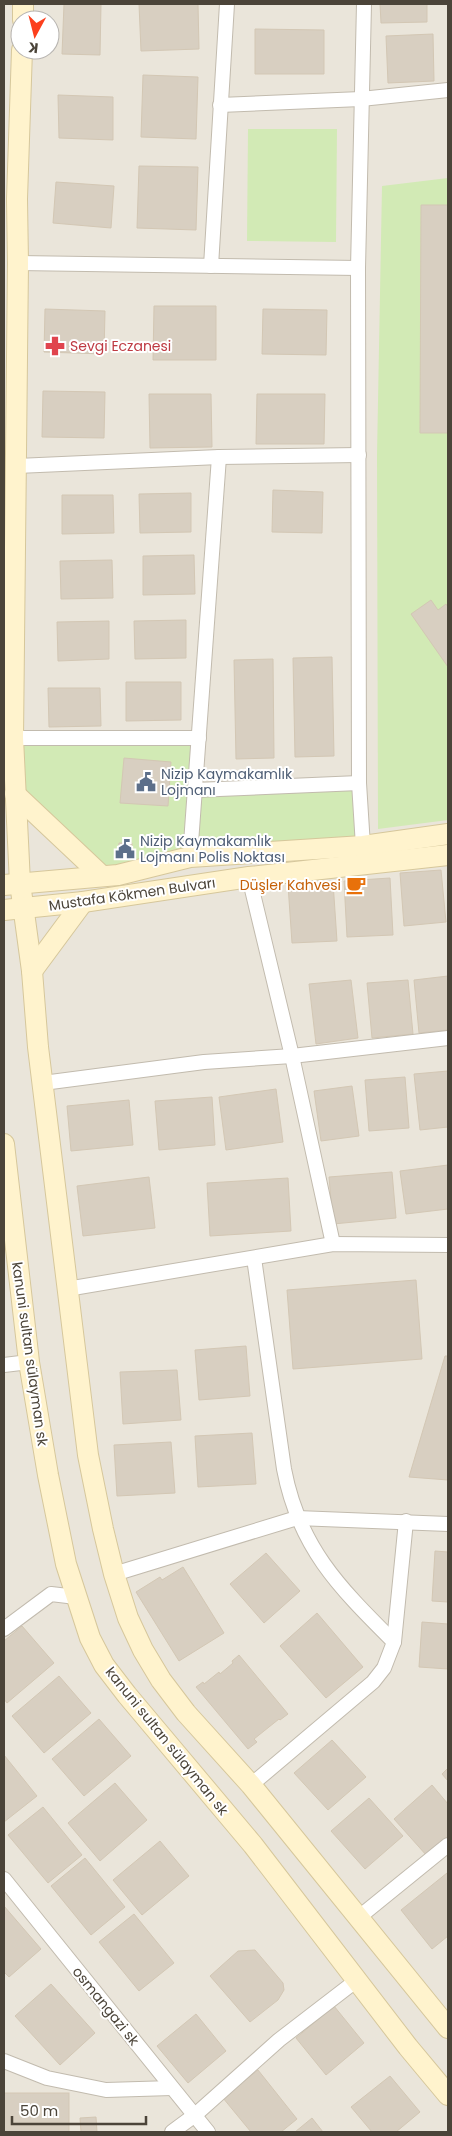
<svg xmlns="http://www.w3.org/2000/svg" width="452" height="2136" viewBox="0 0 452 2136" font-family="Poppins,sans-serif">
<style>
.residential{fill:#eae5da;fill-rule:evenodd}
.green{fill:#d2eab5}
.building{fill:#d8cfc1;stroke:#d3c7b4}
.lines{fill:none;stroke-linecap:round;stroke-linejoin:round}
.minor-casing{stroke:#c2bbae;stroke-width:16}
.secondary-casing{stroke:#d6c79b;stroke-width:22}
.minor{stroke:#fff;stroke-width:14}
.secondary{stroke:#fff3cd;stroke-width:20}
.labels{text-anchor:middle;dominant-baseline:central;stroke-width:4;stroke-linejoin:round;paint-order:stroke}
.health-label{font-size:14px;fill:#be3a42;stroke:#fff;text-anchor:start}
.service-label{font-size:14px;fill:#4e5e75;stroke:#fff;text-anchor:start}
.food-label{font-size:14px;fill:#c56008;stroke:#fff;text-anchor:end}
.street-label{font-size:14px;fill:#4b4439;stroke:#fff}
</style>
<rect width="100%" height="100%" fill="#f6f3ec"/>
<!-- residential -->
<path class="residential" d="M 4,4 L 448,4 L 448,2132 L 4,2132 ZM 20,20 L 50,20 L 50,50 L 20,50 Z"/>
<!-- green -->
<g class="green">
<polygon points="248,129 337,129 336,242 247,241"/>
<polygon points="448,178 448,820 378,829 377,455 382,186"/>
<polygon points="13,738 199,738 195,790 359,783 363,846 102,876 15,794"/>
</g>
<!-- building -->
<g class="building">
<polygon points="64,4 101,4 100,55 62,54"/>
<polygon points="139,4 198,4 199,49 141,51"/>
<polygon points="380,4 427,4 427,22 381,23"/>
<polygon points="255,29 324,30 324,74 255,74"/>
<polygon points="433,34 434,81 388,83 386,36"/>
<polygon points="143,75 198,77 196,139 141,137"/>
<polygon points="58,95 113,97 113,140 59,138"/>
<polygon points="139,166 198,167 196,230 137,228"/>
<polygon points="56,182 114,186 111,228 53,223"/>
<polygon points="421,205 448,205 448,433 420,433"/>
<polygon points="154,306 216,306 216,360 153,360"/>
<polygon points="45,309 105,311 104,354 44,352"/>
<polygon points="263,309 327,310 326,355 262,354"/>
<polygon points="43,391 105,392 104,438 42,437"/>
<polygon points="149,394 211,394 212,447 150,448"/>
<polygon points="257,394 325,394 324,444 256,444"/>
<polygon points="273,490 323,492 322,533 272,532"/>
<polygon points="191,493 191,532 140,533 139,494"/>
<polygon points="62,495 113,495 114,533 62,534"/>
<polygon points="194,555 195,594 143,595 143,556"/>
<polygon points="112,560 113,598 61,599 60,561"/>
<polygon points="431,600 438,610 446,604 448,607 448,667 411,614"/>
<polygon points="186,620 186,658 135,659 134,621"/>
<polygon points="109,621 109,659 58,661 57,622"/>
<polygon points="332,657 334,756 295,757 293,658"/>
<polygon points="273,659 274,758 236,759 234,660"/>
<polygon points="126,682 181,682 181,720 126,721"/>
<polygon points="48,688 100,688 101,726 49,727"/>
<polygon points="124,758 171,762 168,806 120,803"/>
<polygon points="119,843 132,843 132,855 118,855"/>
<polygon points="441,870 446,922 404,926 400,873"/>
<polygon points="390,878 393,935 347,937 344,881"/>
<polygon points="333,882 337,941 292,943 288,885"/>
<polygon points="448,976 448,1030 419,1033 414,980"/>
<polygon points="351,980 358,1038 316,1044 309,984"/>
<polygon points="408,980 413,1034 372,1038 367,983"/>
<polygon points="448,1071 448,1127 420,1130 414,1074"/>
<polygon points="405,1077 409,1128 369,1131 365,1080"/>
<polygon points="352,1086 359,1136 321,1141 314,1091"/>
<polygon points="276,1089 283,1142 226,1150 219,1097"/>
<polygon points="212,1097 215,1145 159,1150 155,1101"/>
<polygon points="129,1100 133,1145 71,1151 67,1106"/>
<polygon points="448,1165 448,1209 406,1214 400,1171"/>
<polygon points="392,1172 396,1218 333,1224 329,1177"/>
<polygon points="149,1177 155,1228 83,1236 77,1186"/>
<polygon points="288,1178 291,1231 210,1236 207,1183"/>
<polygon points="416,1280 422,1359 293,1369 287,1290"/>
<polygon points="246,1346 250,1396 199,1400 195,1350"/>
<polygon points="445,1356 448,1356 448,1480 409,1477"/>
<polygon points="177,1370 181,1420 123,1424 120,1372"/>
<polygon points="252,1433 256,1484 198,1487 195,1436"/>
<polygon points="171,1442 175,1493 117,1496 114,1445"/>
<polygon points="435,1551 448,1552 448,1602 432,1601"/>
<polygon points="266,1553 300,1591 264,1623 230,1584"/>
<polygon points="183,1567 224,1633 179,1661 136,1592 160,1577 162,1580"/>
<polygon points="317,1613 363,1667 326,1698 280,1646"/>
<polygon points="422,1622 448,1624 448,1669 419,1667"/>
<polygon points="22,1626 54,1663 7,1703 4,1699 4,1641"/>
<polygon points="239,1655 288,1714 280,1720 279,1719 254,1739 257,1742 248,1749 196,1687 203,1682 204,1684 219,1672 220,1674 233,1663 232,1661"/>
<polygon points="59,1676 91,1713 44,1753 12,1716"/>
<polygon points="99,1719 131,1756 84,1796 52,1759"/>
<polygon points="332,1740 366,1777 328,1810 294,1773"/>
<polygon points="4,1755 37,1796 4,1822"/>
<polygon points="448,1768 448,1781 442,1774"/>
<polygon points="115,1783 147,1820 100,1861 68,1823"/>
<polygon points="432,1785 448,1804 448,1838 427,1856 394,1819"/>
<polygon points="369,1798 403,1836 365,1869 331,1831"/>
<polygon points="43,1807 82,1855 48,1883 8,1835"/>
<polygon points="160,1841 189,1876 142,1915 113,1880"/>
<polygon points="85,1858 125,1907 91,1935 51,1886"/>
<polygon points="447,1873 448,1875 448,1936 432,1949 401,1910"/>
<polygon points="4,1906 41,1949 9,1977 4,1972"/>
<polygon points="134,1914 174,1963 139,1991 99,1942"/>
<polygon points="255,1950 283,1983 284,1990 278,2000 250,2022 210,1976 238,1951"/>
<polygon points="51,1984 95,2033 60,2065 15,2016"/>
<polygon points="334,2006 364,2043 326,2075 296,2038"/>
<polygon points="196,2014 226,2051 188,2083 157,2046"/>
<polygon points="258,2070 297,2119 281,2132 251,2132 223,2098"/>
<polygon points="390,2076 420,2112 396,2132 372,2132 351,2107"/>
<rect x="4" y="2093" width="65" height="39"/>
<polygon points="96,2117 97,2132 81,2132 80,2118"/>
<polygon points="312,2118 323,2132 295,2132"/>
</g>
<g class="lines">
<defs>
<g id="minor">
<polyline points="220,105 361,99 448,90"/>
<polyline points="18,263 358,268"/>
<polyline points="211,266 227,4"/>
<polyline points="17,466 219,457 359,455"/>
<polyline points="13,738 199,738"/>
<polyline points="195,790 359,783"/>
<polyline points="363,846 359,783 358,268 364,4"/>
<polyline points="190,857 219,457"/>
<polyline points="249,877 292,1056 333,1244"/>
<polyline points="43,1083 204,1062 292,1056 448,1038"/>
<polyline points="67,1289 333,1244 448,1245"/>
<polyline points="4,1365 29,1362"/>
<polyline points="114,1574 297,1518 448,1524"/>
<polyline points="4,1629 51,1594 76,1597"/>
<polyline points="394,1642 406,1521"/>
<path d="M 251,1785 L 373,1682 L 384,1668 L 394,1642 C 340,1588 299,1548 284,1469 L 254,1258"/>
<polyline points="4,1879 208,2132"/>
<polyline points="358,1918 448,1845"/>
<polyline points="4,2061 47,2078 106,2090 172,2088"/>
<polyline points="172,2132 195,2115 279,2040 357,1980"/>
</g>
<g id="secondary">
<polyline points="23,20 23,4"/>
<polyline points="22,50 17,199 18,263 13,738 20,883 32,971 38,1047 88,1455 103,1529 114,1574 128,1618 143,1650 161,1680 186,1713 251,1785 448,2028"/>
<polyline points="15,794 102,876"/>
<polyline points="4,885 118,875 190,857 363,846 448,834"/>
<polyline points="4,910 83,902 249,877 448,855"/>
<polyline points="32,971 83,902"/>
<polyline points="4,1144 29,1362 48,1475 66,1564 90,1638 104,1665 127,1695 253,1845 408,2047 448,2095"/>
</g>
</defs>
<!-- minor casing -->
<use href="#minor" class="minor-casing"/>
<!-- secondary casing -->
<use href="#secondary" class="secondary-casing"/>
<!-- minor -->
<use href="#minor" class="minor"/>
<!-- secondary -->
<use href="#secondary" class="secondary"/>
</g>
<!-- icons -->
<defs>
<symbol id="pharmacy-bare" viewBox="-9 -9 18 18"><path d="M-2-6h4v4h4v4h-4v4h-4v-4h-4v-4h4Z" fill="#e0444e" stroke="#fff" stroke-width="2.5" paint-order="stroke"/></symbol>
<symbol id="civic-bare" viewBox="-9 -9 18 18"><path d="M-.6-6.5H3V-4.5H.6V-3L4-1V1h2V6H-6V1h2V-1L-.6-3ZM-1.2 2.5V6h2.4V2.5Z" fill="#5c6f8a" stroke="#fff" stroke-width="2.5" paint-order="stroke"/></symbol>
<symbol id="cafe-bare" viewBox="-9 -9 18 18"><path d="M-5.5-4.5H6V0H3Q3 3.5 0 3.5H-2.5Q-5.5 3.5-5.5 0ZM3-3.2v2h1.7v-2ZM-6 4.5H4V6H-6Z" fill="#e8710a" stroke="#fff" stroke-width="2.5" paint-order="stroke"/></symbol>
</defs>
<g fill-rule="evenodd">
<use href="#pharmacy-bare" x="41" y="332" width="28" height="28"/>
<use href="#civic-bare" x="132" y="768" width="28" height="28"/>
<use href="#civic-bare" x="111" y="835" width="28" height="28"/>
<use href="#cafe-bare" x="342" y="871" width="28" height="28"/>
</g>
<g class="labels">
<!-- health labels -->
<g class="health-label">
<text x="70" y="346">Sevgi Eczanesi</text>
</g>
<!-- service labels -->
<g class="service-label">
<text x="161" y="774">Nizip Kaymakamlık<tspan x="161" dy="16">Lojmanı</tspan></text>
<text x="140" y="841">Nizip Kaymakamlık<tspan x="140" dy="16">Lojmanı Polis Noktası</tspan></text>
</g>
<!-- food labels -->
<g class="food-label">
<text x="341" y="885">Düşler Kahvesi</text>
</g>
<!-- street labels -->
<g class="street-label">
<text transform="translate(132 894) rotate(-8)">Mustafa Kökmen Bulvarı</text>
<text transform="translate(30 1354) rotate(82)">kanuni sultan sülayman sk</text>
<text transform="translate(167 1741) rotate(51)">kanuni sultan sülayman sk</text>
<text transform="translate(106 2006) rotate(51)">osmangazi sk</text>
</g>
</g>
<!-- border -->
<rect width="452" height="2136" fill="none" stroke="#4b4439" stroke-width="10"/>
<!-- north arrow -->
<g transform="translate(35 35) rotate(187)"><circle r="24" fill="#ffffff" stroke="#b7b4b0"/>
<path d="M0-4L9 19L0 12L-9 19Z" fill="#fc3f1d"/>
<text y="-8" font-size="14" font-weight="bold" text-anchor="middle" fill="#4b4439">K</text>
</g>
<!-- scale -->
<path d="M12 2116v8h134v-8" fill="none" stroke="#4b4439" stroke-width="2.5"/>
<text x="20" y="2116" font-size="15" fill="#4b4439" stroke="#ffffff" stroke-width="4" paint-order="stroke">50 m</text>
</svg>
